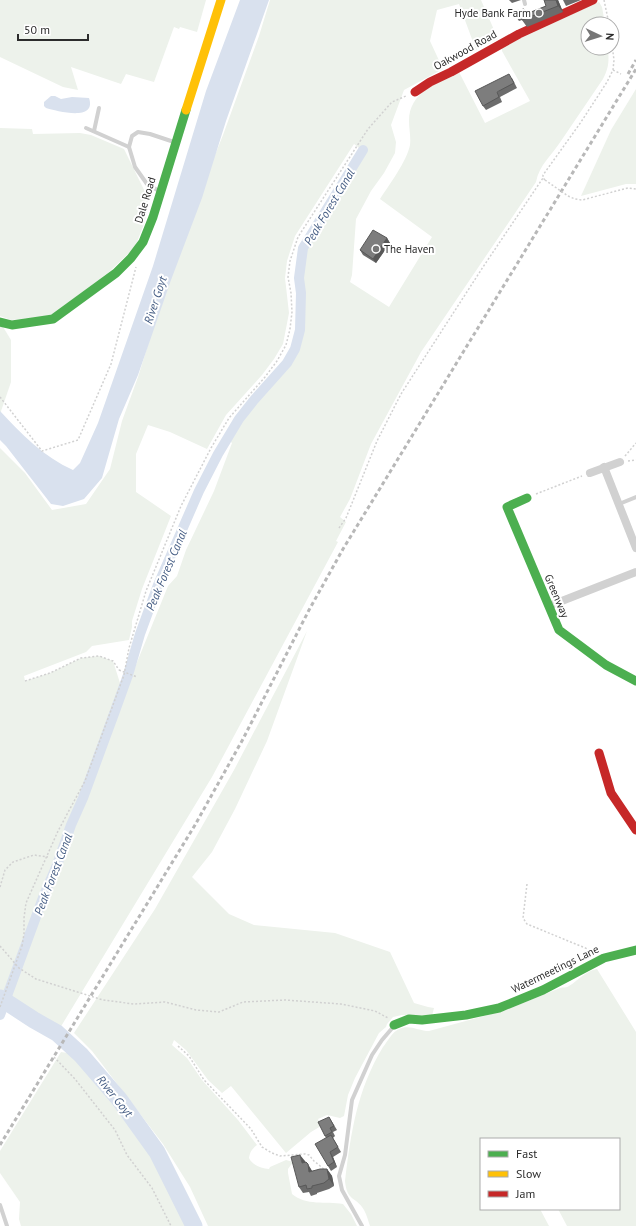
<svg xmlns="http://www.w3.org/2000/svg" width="636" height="1226" viewBox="0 0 636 1226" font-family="'PT Sans',sans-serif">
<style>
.green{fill:#edf2eb;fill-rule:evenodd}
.water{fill:#d9e1ee}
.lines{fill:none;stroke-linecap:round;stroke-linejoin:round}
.canal{stroke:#d9e1ee;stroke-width:10}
.river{stroke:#d9e1ee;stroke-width:17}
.path{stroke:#d1d1d1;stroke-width:1.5;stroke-dasharray:2 2;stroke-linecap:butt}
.lane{stroke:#d1d1d1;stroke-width:4}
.street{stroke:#d1d1d1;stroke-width:8}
.fast{stroke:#4caf50;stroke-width:9}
.slow{stroke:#ffc107;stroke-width:9}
.jam{stroke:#c62828;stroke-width:9}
.rail{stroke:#b8b8b8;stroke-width:3;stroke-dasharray:4 3;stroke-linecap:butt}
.path-bridge{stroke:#d1d1d1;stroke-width:1.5;stroke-dasharray:2 2;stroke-linecap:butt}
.wall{fill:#6c6c6c}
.shaded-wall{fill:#585858}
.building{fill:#7d7d7d;stroke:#585858}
.poi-dot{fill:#767676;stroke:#fff;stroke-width:1.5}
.labels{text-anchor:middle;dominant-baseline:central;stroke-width:4;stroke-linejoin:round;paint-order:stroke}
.poi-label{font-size:11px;fill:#2c2c2c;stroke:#fff;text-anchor:end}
.street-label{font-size:11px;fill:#2c2c2c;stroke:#fff}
.water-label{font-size:12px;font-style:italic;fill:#445c83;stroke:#fff}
</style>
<rect width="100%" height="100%" fill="#fff"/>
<!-- green -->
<g class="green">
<polygon points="0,0 206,0 197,32 180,27 179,29 174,27 154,82 126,74 121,84 71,67 78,90 63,87 0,57"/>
<path d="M 270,0 L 481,0 L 498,39 L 476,50 L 459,4 L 437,10 L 430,41 L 443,69 L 404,90 L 391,125 L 396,142 L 395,153 L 384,173 L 371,191 L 356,219 L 352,275 L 350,282 L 389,307 L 432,237 L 380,199 C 389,185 407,161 410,145 C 411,137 409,129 409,121 C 409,92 437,83 459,72 L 485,123 L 530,101 L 502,51 L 502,47 L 594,4 L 599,2 L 602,7 L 605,24 L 588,24 L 588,48 L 608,48 C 609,62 609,67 603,79 C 589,100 575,120 561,141 C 552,155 539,165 536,182 L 421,352 L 371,444 L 350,499 L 340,517 L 346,522 L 336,541 L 338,542 L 212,777 L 57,1033 L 34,1020 L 6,1001 L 0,1013 L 0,448 L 25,473 L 52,510 L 86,504 L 110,469 L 122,421 L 138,377 L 162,300 L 195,205 L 223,135 L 259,36 ZM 354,144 L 363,151 L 303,248 L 299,278 L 301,293 L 300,330 L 295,349 L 287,363 L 254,400 L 239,419 L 227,438 L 232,443 L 214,491 L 186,550 L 177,576 L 168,586 L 131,677 L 128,675 L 123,686 L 120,683 L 113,661 L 99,656 L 81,658 L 50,673 L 25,681 L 24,676 L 86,652 L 92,646 L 129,640 L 132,627 L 132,621 L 142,589 L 171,516 L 136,492 L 136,454 L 148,425 L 170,432 L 207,449 L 226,415 L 262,375 L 274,359 L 283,344 L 289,313 L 285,278 L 287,261 L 295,236 Z"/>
<polygon points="636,89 636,184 626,184 581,196 611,130"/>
<polygon points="0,128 32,129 33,134 80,133 91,135 124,149 148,198 147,212 144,224 135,247 108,273 50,316 11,320 0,316"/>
<polygon points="0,322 11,340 11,382 0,414"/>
<path d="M 307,631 L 267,741 L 235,809 L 212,852 L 192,877 L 229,914 L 254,925 L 335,933 L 390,952 L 414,1003 L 428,1007 L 434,1008 L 432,1016 L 402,1015 L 393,1017 L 387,1024 L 386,1027 L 379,1033 L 355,1078 L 348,1095 L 344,1116 L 340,1118 L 327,1115 L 318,1119 L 321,1126 L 311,1132 L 286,1153 L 231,1086 L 222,1093 L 208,1080 L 186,1050 L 174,1040 L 172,1045 L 187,1058 L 202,1080 L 238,1120 L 257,1145 C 252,1149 250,1152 249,1158 C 252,1165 261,1168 269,1169 L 270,1167 L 286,1160 L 293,1162 L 288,1169 L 288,1173 L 292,1194 C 306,1206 326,1201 343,1204 L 351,1214 L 357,1226 L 208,1226 L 190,1187 L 163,1144 L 92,1051 L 74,1033 L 155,909 L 234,770 Z"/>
<path d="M 597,969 L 636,1032 L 636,1226 L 567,1226 L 558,1209 L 619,1209 L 619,1139 L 481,1139 L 481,1209 L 540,1209 L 549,1226 L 370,1226 C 368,1221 367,1215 364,1210 C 356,1196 347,1202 345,1181 C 351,1132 357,1090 383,1047 C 388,1041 392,1032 399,1029 C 409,1024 419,1031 429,1031 L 506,1010 L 560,988 C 563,987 567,988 569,986 C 579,980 585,971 597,969 Z"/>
<polygon points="61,1052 81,1055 119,1099 152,1145 194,1226 21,1226 19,1219 20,1202 0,1173 0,1151"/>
</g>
<!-- water -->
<g class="water">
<path d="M 240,0 L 269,0 L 226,121 L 202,198 L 171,280 L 138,375 L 119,419 L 102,478 L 84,499 L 63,506 L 51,504 L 6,446 L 0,440 L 0,411 C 21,434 44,457 73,470 L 80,463 L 98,423 L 153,266 L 206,91 Z"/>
<path d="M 51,96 L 55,96 L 61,99 L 72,97 L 89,98 C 97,122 57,111 46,108 L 44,106 L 44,102 Z"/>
</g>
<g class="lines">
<!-- canal -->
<polyline class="canal" points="0,1015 44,895 57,865 71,825 83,798 115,711 128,675 140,634 158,585 199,491 218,454 239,419 254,400 287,363 295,349 300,330 301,293 299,278 303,248 363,150"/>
<!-- river -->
<polyline class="river" points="0,998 34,1020 57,1033 81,1055 119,1099 157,1152 194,1226"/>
<!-- path -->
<g class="path">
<polyline points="604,0 609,24"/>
<polyline points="613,70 621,74"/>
<polyline points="545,180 543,178 543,175 581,122 607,82 613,70 614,60 612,45"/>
<polyline points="568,196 575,199 582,200 628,188 636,189"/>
<polyline points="0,397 42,451 78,440 111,364 136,267"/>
<polyline points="625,456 636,443"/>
<polyline points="628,461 636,460"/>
<polyline points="536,494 582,476"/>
<polyline points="339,528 346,518 377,441 401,394 483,267 543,178"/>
<polyline points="25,681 50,673 81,658 99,656 113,661 119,670"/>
<polyline points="527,884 523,918 527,924 595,952"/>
<polyline points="0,887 5,870 13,862 34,855 48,857"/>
<polyline points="0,946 19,968 36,979 103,1000 134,1004 165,1002 196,1010 219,1012 243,1002 285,1000 341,1004 375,1011 388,1018"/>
<polyline points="22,946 24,934 24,918 26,903 58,831 85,781 124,675 129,648 146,591 181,506 211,448 229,418 265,377 277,361 286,345 290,329 292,312 291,293 288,277 290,261 298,237 368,129 392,102 406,96"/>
<polyline points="178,1046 189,1056 204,1080 251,1129 262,1147 272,1153 280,1156 305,1154 309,1155 314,1161 325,1170"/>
<polyline points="54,1057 75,1079 115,1130 127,1155 152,1188 171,1226"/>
</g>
<!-- lane -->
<g class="lane">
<polyline points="524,0 525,4"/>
<polyline points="86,128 129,147"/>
<polyline points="94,131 99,108"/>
<polyline points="159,191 147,184 135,167 129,147 132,136 138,132 150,134 174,142"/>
<polyline points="619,504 636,497"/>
<polyline points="0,1205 7,1226"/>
<polyline points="362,1226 342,1190 339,1176 345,1155 352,1100 372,1055 382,1040 394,1026"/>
</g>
<!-- street -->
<g class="street">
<polyline points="604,467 636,548"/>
<polyline points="590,473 620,462"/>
<polyline points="549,606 636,572"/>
</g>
<!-- fast -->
<g class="fast">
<polyline points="0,322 12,325 53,319 116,273 131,258 143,242 153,217 186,110"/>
<polyline points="527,498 507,507 559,630 606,665 636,681"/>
<polyline points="394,1025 409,1019 422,1020 466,1015 499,1008 543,990 604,958 636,950"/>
</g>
<!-- slow -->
<polyline class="slow" points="186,110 221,0"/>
<!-- jam -->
<g class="jam">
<polyline points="415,92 430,82 451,72 519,34 593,0"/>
<polyline points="599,753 611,793 636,830"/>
</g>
<!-- rail -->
<g class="rail">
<polyline points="628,74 636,60"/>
<polyline points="0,1145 195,825 243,739 309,610 343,549 636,69"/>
</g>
<!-- path-bridge -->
<g class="path-bridge">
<polyline points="545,180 568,196"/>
<polyline points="119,670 137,677"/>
<polyline points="0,1007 22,946"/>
</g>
</g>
<!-- wall -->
<g class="wall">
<polygon points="509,0 521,0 512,3"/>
<polygon points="558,0 563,12 527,27 522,20 519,21 517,18 524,9 527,14 546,6"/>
<polygon points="563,0 581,0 566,6"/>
<polygon points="512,78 517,88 500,97 502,102 486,110 483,106"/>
<polygon points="387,238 390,243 376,263 363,255 360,250"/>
<polygon points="329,1117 337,1130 333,1132 335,1136 333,1138 341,1152 333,1157 337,1167 331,1171 328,1166 326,1138 325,1136"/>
<polygon points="305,1161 305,1162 306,1162 312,1171 327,1169 332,1176 334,1186 329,1189 317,1193 317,1194 311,1196 309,1192 303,1193 299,1187"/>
</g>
<!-- shaded-wall -->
<g class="shaded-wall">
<polygon points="556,0 558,0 563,12 558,6"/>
<polygon points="387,238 390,243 376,263 373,259"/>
<polygon points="330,1152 333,1157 337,1167 334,1162"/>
<polygon points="300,1155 305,1161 307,1170 302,1163"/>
<polygon points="308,1164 312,1171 309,1172"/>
<polygon points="327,1169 332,1176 334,1186 329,1179"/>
</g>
<!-- building -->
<g class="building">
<polygon points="544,0 556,0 558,6 522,20 521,16 546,6"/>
<polygon points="524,9 526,14 521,16 521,17 517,18 515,11"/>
<polygon points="509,74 514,83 497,92 499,97 483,106 475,91"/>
<polygon points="373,230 387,238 373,259 360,250"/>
<polygon points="329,1117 334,1126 330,1128 332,1132 325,1136 318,1122"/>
<polygon points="331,1135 338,1147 330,1152 334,1162 328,1166 315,1144"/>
<polygon points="300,1155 302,1163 306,1162 308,1164 309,1172 320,1169 327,1169 329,1179 324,1183 312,1186 312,1188 307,1189 306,1185 299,1187 291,1157"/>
</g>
<!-- markers -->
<g class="poi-dot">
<circle cx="539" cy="13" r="4"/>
<circle cx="376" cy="249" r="4"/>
</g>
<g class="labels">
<!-- poi labels -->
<g class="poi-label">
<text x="531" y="13">Hyde Bank Farm</text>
<text x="384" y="249" text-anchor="start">The Haven</text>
</g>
<!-- street labels -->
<g class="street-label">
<text transform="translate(465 50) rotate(-29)">Oakwood Road</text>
<text transform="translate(145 200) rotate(-73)">Dale Road</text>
<text transform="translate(557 596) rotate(67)">Greenway</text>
<text transform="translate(555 969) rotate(-26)">Watermeetings Lane</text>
</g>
<!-- water labels -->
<g class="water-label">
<text transform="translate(329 207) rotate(-59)">Peak Forest Canal</text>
<text transform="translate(155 300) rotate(-72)">River Goyt</text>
<text transform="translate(166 570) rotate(-67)">Peak Forest Canal</text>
<text transform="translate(53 874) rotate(-69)">Peak Forest Canal</text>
<text transform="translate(115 1096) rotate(51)">River Goyt</text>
</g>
</g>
<!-- legend -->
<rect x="480" y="1138" width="140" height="72" fill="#ffffff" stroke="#ababab"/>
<rect x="488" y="1151" width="20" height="6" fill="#4caf50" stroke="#ababab"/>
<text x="516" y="1158" font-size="12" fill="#2c2c2c">Fast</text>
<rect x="488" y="1171" width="20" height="6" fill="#ffc107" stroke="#ababab"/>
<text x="516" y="1178" font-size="12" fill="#2c2c2c">Slow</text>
<rect x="488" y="1191" width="20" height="6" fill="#c62828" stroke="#ababab"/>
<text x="516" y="1198" font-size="12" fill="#2c2c2c">Jam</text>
<!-- north arrow -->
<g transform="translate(600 36) rotate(94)"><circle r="19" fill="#ffffff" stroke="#ababab"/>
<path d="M0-3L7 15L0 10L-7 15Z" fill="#767676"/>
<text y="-6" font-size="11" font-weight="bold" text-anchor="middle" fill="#2c2c2c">N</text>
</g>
<!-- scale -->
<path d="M18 34v6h70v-6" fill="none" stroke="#2c2c2c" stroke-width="2"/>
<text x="24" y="34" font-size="12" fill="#2c2c2c" stroke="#ffffff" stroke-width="3" paint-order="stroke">50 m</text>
</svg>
